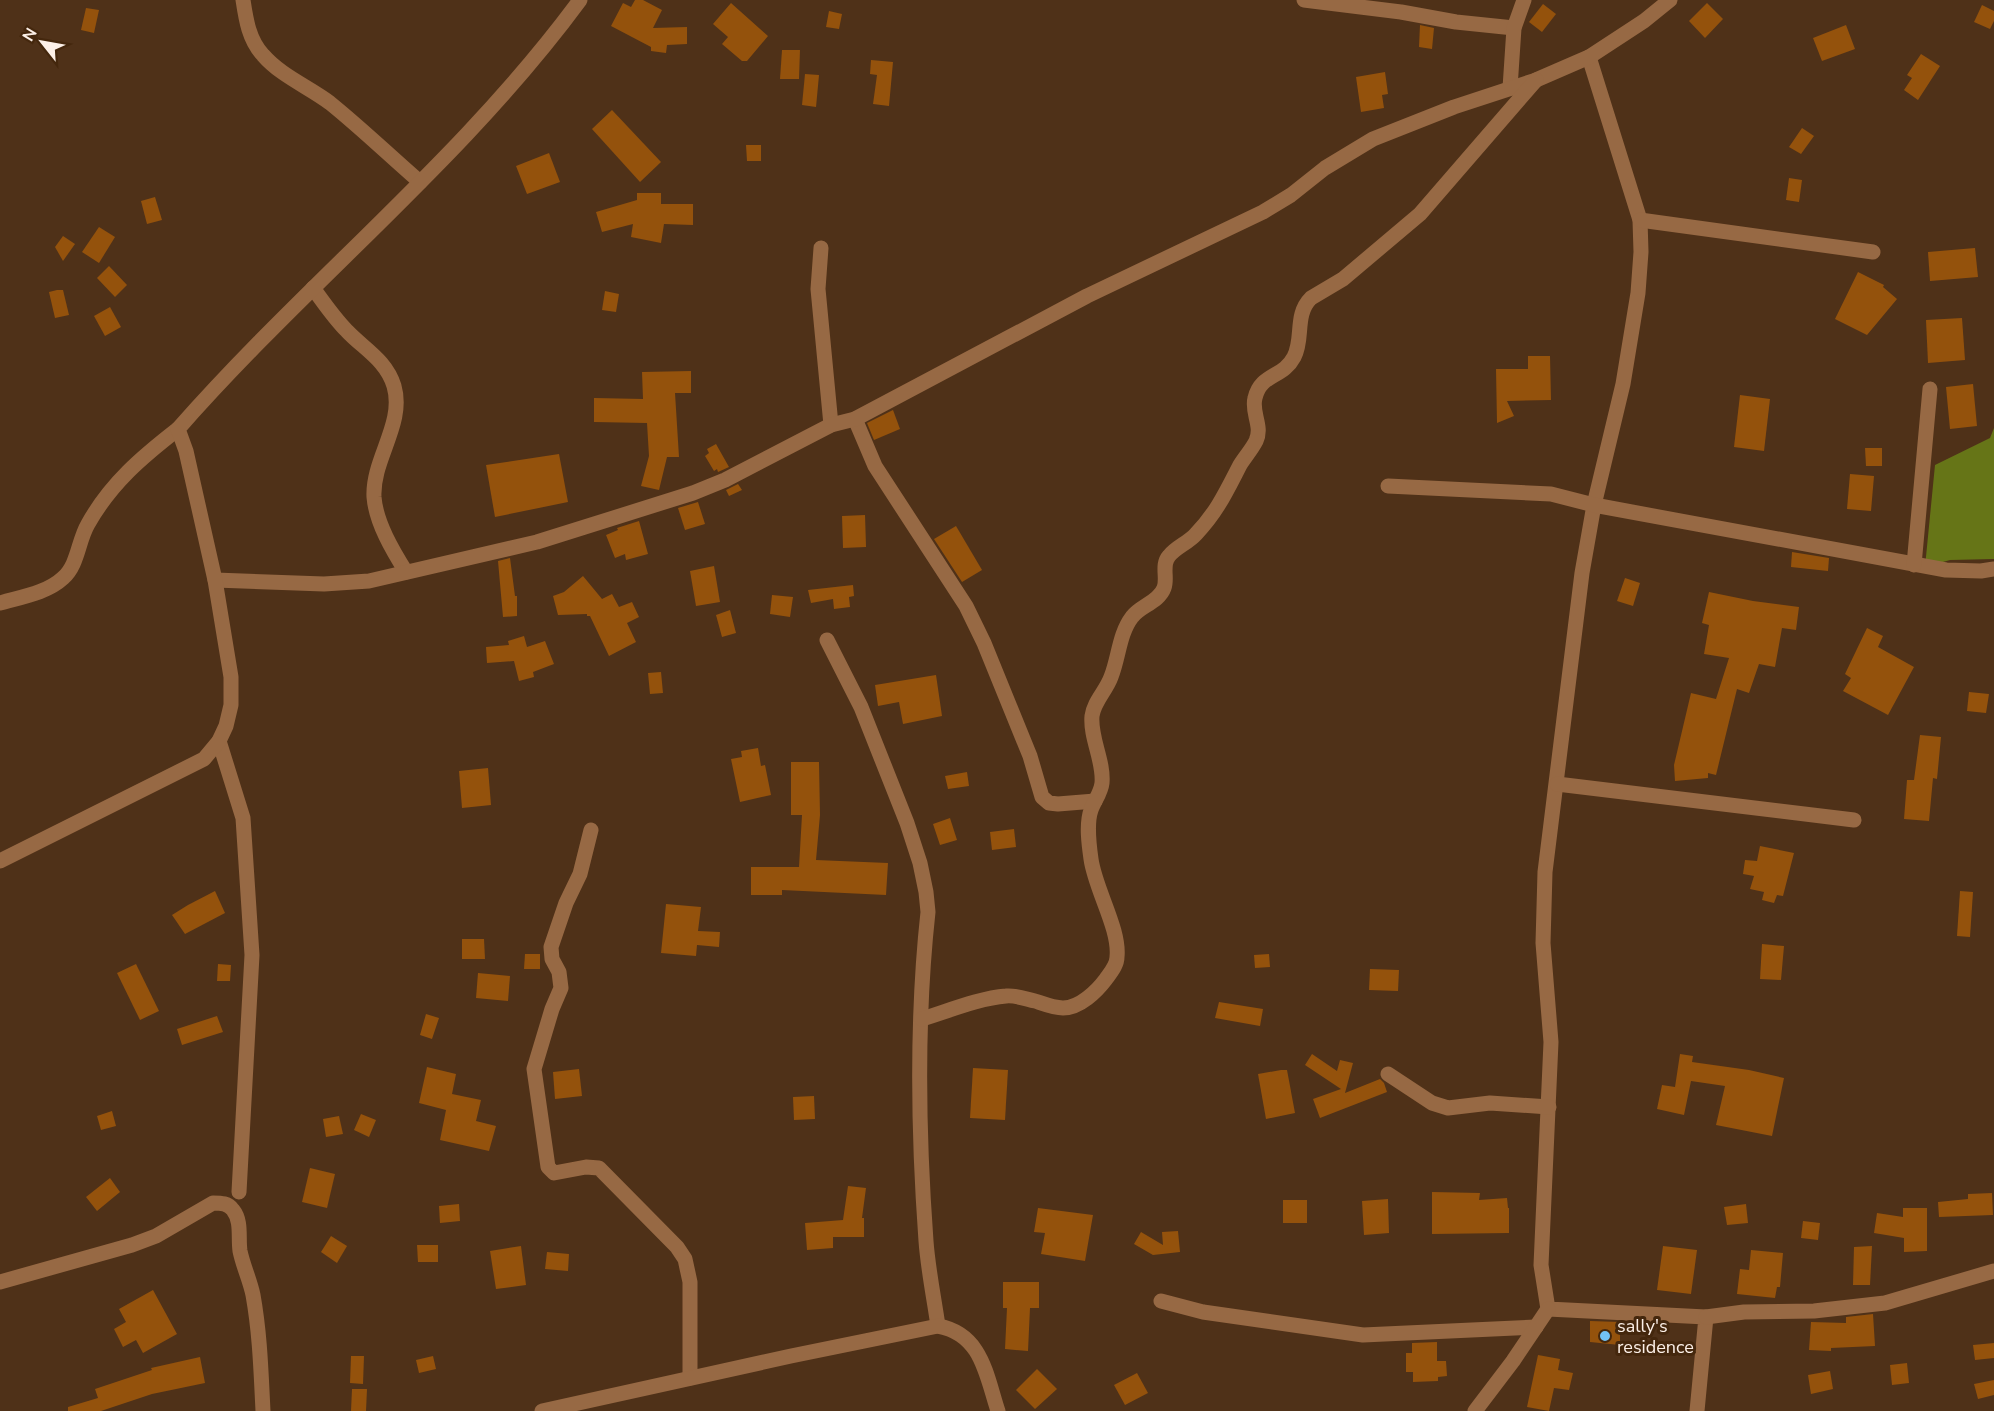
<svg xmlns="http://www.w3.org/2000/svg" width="1994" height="1411" viewBox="0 0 1994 1411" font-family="'Nunito Sans',sans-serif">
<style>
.forest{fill:#667517}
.building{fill:#94520c}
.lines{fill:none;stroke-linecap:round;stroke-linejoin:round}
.minor{stroke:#976944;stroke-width:15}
.poi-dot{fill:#72c1f5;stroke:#44270d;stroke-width:2}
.labels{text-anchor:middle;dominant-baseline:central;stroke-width:6;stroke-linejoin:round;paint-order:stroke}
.poi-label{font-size:18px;fill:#fcf0e8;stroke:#44270d;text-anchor:start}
</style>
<rect width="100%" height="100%" fill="#4f3118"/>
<!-- forest -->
<polygon class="forest" points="1994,428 1994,559 1950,560 1925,567 1935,465 1990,438"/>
<!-- building -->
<g class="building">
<polygon points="635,0 643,0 662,10 653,28 687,27 687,44 667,45 666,53 651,51 651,47 611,26 623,3 631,7"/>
<polygon points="731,3 768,36 747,61 742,61 722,44 728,37 713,24"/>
<polygon points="1707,3 1723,19 1705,38 1689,21"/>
<polygon points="1543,4 1556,14 1542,32 1529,22"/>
<polygon points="1982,5 1994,11 1994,21 1990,29 1974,22"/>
<polygon points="86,8 99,10 94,33 81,30"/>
<polygon points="829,11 842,14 839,29 826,27"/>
<polygon points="1420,25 1434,28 1432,49 1419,47"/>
<polygon points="1846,25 1855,49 1822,61 1813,38"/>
<polygon points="782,50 800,50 799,79 780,79"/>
<polygon points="1921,54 1940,66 1918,100 1904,90 1912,78 1907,75"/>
<polygon points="871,60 893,62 889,106 873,104 877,75 870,74"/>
<polygon points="1385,72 1388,94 1382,95 1384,108 1361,112 1356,77"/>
<polygon points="805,74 819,75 816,107 802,105"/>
<polygon points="612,110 661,162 640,182 592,129"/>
<polygon points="1802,128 1814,136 1801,154 1789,147"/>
<polygon points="746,145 761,145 761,161 747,161"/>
<polygon points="549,153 560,182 527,194 516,166"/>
<polygon points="1789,178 1802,180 1799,202 1786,200"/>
<polygon points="637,193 661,193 661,204 693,204 693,225 664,224 661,243 631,237 633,224 602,232 596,212 637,200"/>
<polygon points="155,197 162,220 147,224 141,201"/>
<polygon points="99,227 115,237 99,263 82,252"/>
<polygon points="63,236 75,244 63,261 55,247"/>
<polygon points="1975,248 1978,277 1930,281 1928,252"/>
<polygon points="109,266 127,285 115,297 97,278"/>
<polygon points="1858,272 1884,285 1883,287 1897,299 1867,335 1835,319"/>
<polygon points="57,290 63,290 69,315 55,318 49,292"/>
<polygon points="605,291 619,294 616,312 602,310"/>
<polygon points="110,307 121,327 105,336 94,316"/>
<polygon points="1962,318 1965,360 1928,363 1926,320"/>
<polygon points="1528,356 1550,356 1551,400 1507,401 1514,416 1497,423 1496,369 1528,369"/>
<polygon points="691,371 691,393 675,393 679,457 667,457 659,490 641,486 649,456 647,423 594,422 594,398 643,399 642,372"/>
<polygon points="1973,384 1977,426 1950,429 1946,387"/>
<polygon points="1740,395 1770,399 1764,451 1734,447"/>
<polygon points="893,410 900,429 874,440 867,423"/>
<polygon points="716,444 729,467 718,472 717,469 714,471 705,456 709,453 707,449"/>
<polygon points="1865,448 1882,448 1882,466 1866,466"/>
<polygon points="559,454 568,502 495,517 486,465"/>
<polygon points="1850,474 1874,476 1871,511 1847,509"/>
<polygon points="738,484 742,490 729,496 726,490"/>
<polygon points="698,502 705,524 685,530 678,508"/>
<polygon points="865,515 866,547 843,548 842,516"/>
<polygon points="639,521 648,554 626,560 625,554 615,558 606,535 618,530 617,528"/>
<polygon points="956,526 982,570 962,582 934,539"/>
<polygon points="1792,552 1829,558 1828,571 1791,567"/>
<polygon points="510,558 515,596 517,596 517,616 503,617 498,561"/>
<polygon points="714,566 720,602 696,606 690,571"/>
<polygon points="583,576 602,599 612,594 619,607 632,602 639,617 627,623 636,642 609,656 590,616 587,616 587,614 558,615 553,596 564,592"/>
<polygon points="1625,578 1640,583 1633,606 1617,601"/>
<polygon points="853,585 854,596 849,597 850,607 834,609 833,599 811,603 808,590"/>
<polygon points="1709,592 1753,601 1799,607 1796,630 1782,628 1775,667 1759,664 1749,693 1737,689 1716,775 1708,773 1708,778 1675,781 1674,765 1691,693 1716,699 1729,658 1704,654 1709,625 1702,623"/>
<polygon points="772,595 793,597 790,617 770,614"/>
<polygon points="730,610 736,633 722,637 716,615"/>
<polygon points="1867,628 1883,636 1878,647 1914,667 1888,715 1843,691 1851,678 1845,674"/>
<polygon points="524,636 527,647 545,641 554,664 533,672 534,677 519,681 514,661 487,663 486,647 509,645 508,641"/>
<polygon points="661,672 663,693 650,694 648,673"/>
<polygon points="936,675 942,716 903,724 899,702 878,706 875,685"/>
<polygon points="1969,692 1989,694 1986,713 1967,711"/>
<polygon points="1920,735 1941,737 1937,779 1933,778 1929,821 1904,819 1907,780 1914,780"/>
<polygon points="758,748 761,766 765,765 771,795 740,802 731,759 742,757 741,751"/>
<polygon points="791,762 819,762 820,815 816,860 888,863 886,895 782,890 782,895 751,895 751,867 799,867 802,815 791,815"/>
<polygon points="488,768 491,805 462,808 459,771"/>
<polygon points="967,772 969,786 948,789 945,776"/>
<polygon points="950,818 957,840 940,845 933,824"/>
<polygon points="1014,829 1016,847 992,850 990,832"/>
<polygon points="1760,846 1794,853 1783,896 1777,895 1774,903 1762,900 1764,892 1750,889 1754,876 1743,874 1745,860 1757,861"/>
<polygon points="215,891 225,913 185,934 172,915 188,905"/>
<polygon points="1960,891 1973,892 1970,937 1957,936"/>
<polygon points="666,904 701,907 698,931 720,932 719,947 697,945 696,956 661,953"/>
<polygon points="462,939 484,939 485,959 462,959"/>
<polygon points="1762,944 1784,946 1781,980 1760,979"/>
<polygon points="525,954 540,954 540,969 524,969"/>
<polygon points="1269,954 1270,967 1255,968 1254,955"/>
<polygon points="136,964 159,1011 140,1020 117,973"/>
<polygon points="218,964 231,965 230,981 217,981"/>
<polygon points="1370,969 1399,970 1398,991 1369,990"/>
<polygon points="478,973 510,976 508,1001 476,998"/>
<polygon points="1219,1002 1263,1009 1260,1026 1215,1018"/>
<polygon points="426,1014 439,1018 432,1039 420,1035"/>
<polygon points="217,1016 223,1032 182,1045 177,1029"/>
<polygon points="1312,1054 1337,1071 1340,1060 1353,1063 1345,1093 1380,1079 1384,1083 1387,1092 1320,1118 1313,1099 1341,1089 1305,1065"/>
<polygon points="1680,1054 1693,1056 1692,1062 1749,1070 1784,1078 1772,1136 1716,1125 1725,1086 1691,1081 1684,1115 1657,1109 1662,1085 1675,1087"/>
<polygon points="427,1067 456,1074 452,1094 481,1100 476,1121 496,1126 489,1151 440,1140 446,1110 419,1103"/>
<polygon points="973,1068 1008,1070 1005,1120 970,1118"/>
<polygon points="579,1069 582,1096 555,1099 553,1072"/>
<polygon points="1281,1070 1287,1070 1295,1113 1266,1119 1258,1074"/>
<polygon points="814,1096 815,1119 794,1120 793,1097"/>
<polygon points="112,1111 116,1126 101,1130 97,1116"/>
<polygon points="361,1114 376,1120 369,1137 354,1130"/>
<polygon points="339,1116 343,1134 326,1137 323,1119"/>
<polygon points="310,1168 335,1174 327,1208 302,1202"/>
<polygon points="110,1178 120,1192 97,1211 86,1197"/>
<polygon points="848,1186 866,1188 862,1218 864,1218 864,1237 833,1237 833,1248 807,1250 805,1223 843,1220"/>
<polygon points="1432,1192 1480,1193 1479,1200 1507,1198 1508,1208 1509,1208 1509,1233 1432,1234"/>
<polygon points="1992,1193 1993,1215 1939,1217 1938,1202 1968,1199 1968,1194"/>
<polygon points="1388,1199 1389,1233 1364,1235 1362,1201"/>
<rect x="1283" y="1200" width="24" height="23"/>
<polygon points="459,1204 460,1221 440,1223 439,1206"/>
<polygon points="1746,1204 1748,1223 1727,1225 1724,1207"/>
<polygon points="1038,1208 1093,1215 1085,1261 1041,1254 1045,1233 1034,1232"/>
<polygon points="1903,1208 1927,1208 1927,1251 1904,1252 1904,1238 1874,1233 1877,1213 1903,1217"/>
<polygon points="1803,1221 1820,1223 1818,1240 1801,1238"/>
<polygon points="1178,1231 1180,1252 1153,1255 1134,1244 1141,1232 1163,1245 1162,1232"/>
<polygon points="331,1236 347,1246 337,1263 321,1252"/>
<polygon points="417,1245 438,1245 438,1262 418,1262"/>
<polygon points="521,1246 526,1285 496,1289 490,1251"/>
<polygon points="1663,1246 1697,1250 1691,1294 1657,1290"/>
<polygon points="1872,1246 1870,1285 1853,1285 1854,1247"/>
<polygon points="1751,1250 1783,1253 1780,1287 1777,1287 1775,1298 1737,1294 1740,1269 1749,1270"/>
<polygon points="547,1252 569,1254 568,1271 545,1269"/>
<polygon points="1003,1282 1039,1282 1039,1308 1030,1308 1028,1351 1005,1349 1007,1308 1003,1308"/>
<polygon points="153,1290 177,1334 143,1353 136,1340 123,1347 114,1329 126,1322 119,1309"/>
<polygon points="1873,1314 1875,1346 1831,1348 1831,1351 1809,1350 1811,1322 1846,1323 1846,1317"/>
<polygon points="1590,1321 1620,1322 1620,1345 1590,1342"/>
<polygon points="1437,1342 1437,1361 1446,1361 1447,1376 1438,1377 1438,1381 1413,1382 1413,1372 1406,1372 1406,1353 1412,1353 1412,1343"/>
<polygon points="1994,1343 1994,1358 1975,1360 1973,1345"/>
<polygon points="1538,1355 1560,1359 1558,1370 1573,1373 1569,1390 1554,1388 1549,1411 1527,1407"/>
<polygon points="351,1356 364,1356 363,1384 350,1383"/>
<polygon points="433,1356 436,1369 419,1373 416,1360"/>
<polygon points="200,1357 205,1383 152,1394 101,1411 68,1411 68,1407 98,1398 95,1389 152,1370 151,1368"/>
<polygon points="1907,1363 1909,1383 1892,1385 1890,1365"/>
<polygon points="1037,1369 1057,1389 1035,1409 1016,1390"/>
<polygon points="1830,1371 1833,1389 1811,1394 1808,1375"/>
<polygon points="1137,1373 1148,1393 1125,1405 1114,1385"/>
<polygon points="1994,1380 1994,1395 1978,1399 1974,1384"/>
<polygon points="352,1389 367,1389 366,1411 351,1411"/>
</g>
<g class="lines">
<!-- minor -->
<g class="minor">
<path d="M 243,0 C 246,20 249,40 263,55 C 281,76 309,87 330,103 C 361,128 390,156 420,182"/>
<polyline points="1304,0 1401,12 1456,22 1514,28"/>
<polyline points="1589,57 1640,220 1641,252 1638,293 1623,384 1594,505 1582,573 1545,872 1543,943 1551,1042 1541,1265 1548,1309 1706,1317 1697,1411"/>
<polyline points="1510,88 1514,28 1524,0"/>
<polyline points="1640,220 1873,252"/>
<polyline points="821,248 818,289 831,425"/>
<path d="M 313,288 C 324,303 334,318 347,331 C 364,349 386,360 394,386 C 405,424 372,459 374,497 C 376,523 393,551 406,572"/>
<polyline points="855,419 875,466 966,606 984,643 1030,756 1042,797 1049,803 1058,804 1095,801"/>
<polyline points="1388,486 1551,494 1594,505 1946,570 1981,571 1994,569"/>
<polyline points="1914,565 1930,389"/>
<polyline points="215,580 324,584 369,581 537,542 693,493 725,480 831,425 855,419 1087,296 1263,212 1291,195 1325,168 1373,139 1454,107 1536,80 1589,57 1644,21 1670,0"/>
<path d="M 0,603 C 21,597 47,593 63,578 C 78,565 78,541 88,524 C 111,483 142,457 178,429"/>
<path d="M 827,640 L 861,707 L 907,823 L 920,863 L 926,892 L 928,912 C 916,1021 918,1131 926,1241 C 928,1269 934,1298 938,1326"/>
<polyline points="219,741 243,818 252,955 239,1192"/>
<polyline points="1557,784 1854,820"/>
<polyline points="591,830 580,874 566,903 551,947 552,959 559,972 561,988 552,1009 534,1069 548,1167 554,1173 586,1167 599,1168 677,1247 685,1259 690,1282 690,1378"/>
<path d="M 0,861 L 204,759 L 219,741 L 226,726 L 231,705 L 231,677 L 215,580 L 186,451 L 178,429 C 308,281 463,159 580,0"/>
<path d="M 922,1019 C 948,1011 980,998 1006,996 C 1016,995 1026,999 1035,1001 C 1044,1004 1054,1008 1063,1008 C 1080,1008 1097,991 1106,979 C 1111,972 1117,965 1117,957 C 1120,929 1095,889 1091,859 C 1089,845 1086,824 1091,810 C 1094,801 1101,793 1102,783 C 1104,761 1090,738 1092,716 C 1094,701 1106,691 1111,677 C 1119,657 1119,634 1132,617 C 1140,606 1159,602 1164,588 C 1168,578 1161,565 1169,556 C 1176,547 1188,543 1196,534 C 1217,512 1226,492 1240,465 C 1245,457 1252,449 1256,441 C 1263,426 1251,413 1255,398 C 1261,373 1283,378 1294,357 C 1304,338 1294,315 1311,298 L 1343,279 L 1420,214 L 1536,80"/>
<polyline points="1388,1074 1432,1103 1448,1108 1490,1103 1549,1107"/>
<path d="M 0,1282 L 132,1245 L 156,1236 L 213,1203 C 221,1203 228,1203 233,1210 C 242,1221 238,1238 240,1251 C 243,1266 250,1280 253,1295 C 260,1334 261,1372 263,1411"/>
<polyline points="1161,1301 1203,1312 1363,1335 1536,1327"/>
<polyline points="1706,1317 1744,1312 1814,1311 1885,1303 1994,1271"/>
<path d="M 542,1411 L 791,1356 L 938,1326 C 982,1334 986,1375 998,1411"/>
<polyline points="1475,1411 1513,1361 1548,1309"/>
</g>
</g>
<!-- markers -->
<circle class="poi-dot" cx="1605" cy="1336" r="6"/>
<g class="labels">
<!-- poi labels -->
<g class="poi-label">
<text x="1617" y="1326">sally's<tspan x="1617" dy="21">residence</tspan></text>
</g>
</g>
<!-- north arrow -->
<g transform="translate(42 42) rotate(301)" stroke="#44270d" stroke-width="4.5" paint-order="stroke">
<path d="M0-4.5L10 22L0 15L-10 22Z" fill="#fcf0e8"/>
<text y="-9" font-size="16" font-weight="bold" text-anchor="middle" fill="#fcf0e8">N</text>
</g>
</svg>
